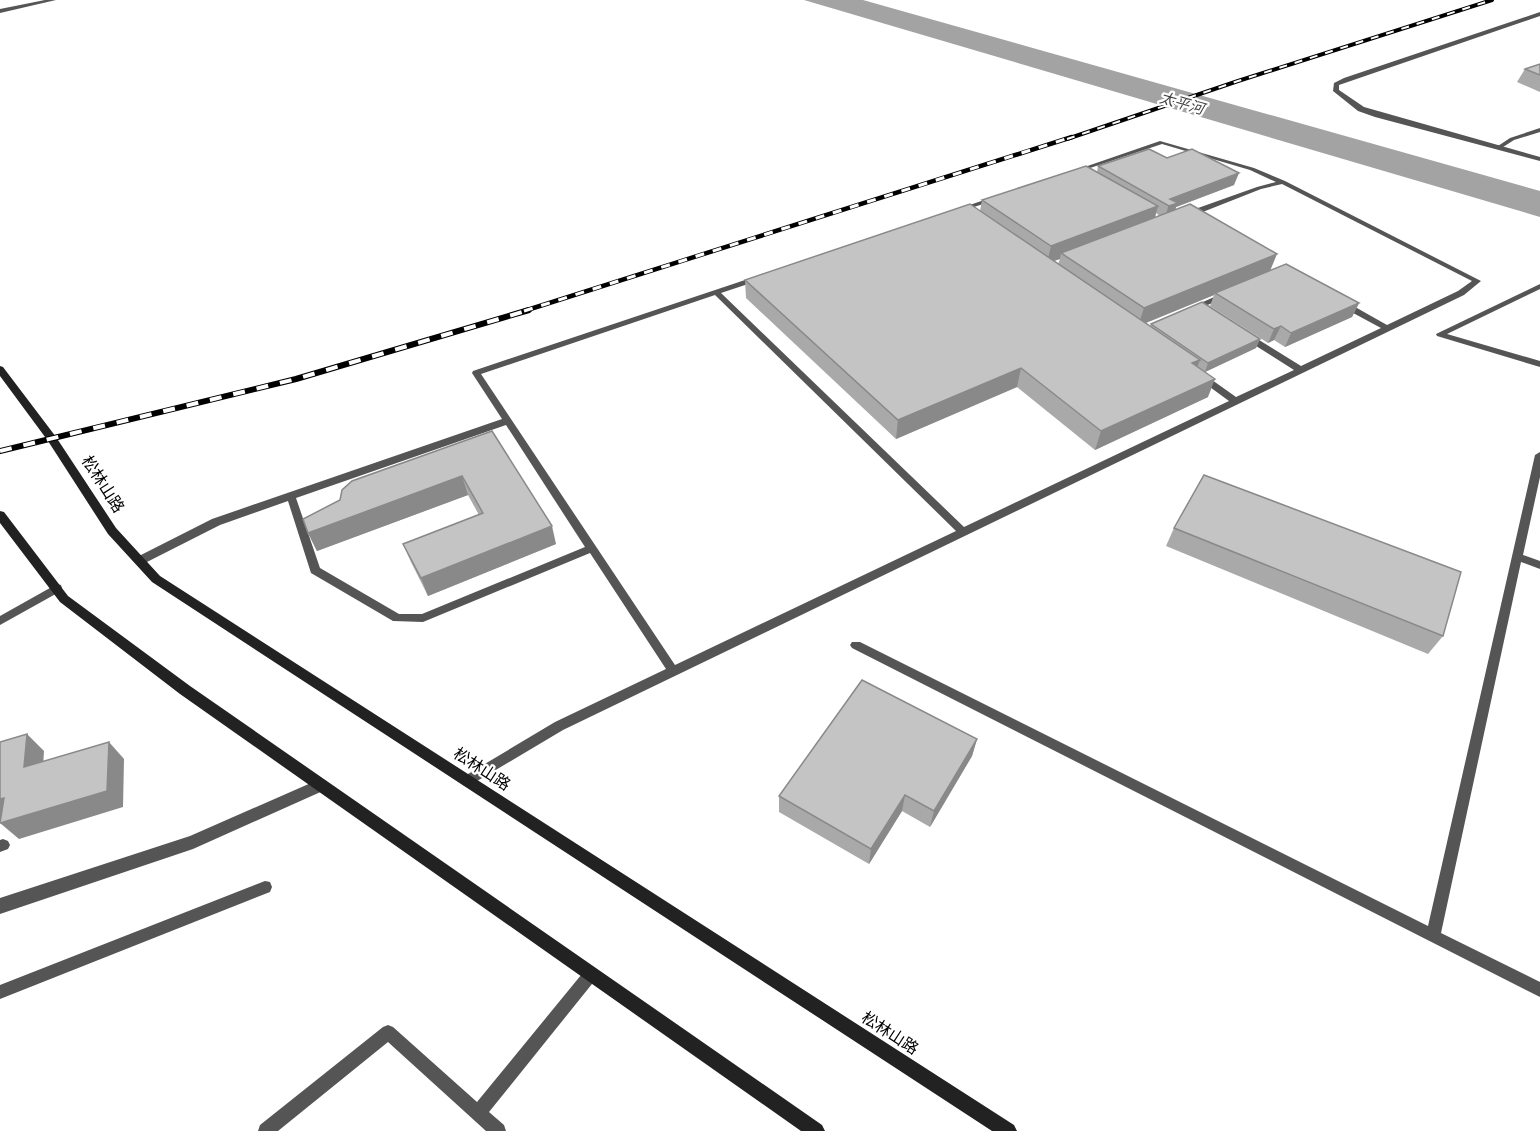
<svg xmlns="http://www.w3.org/2000/svg" width="1540" height="1131" viewBox="0 0 1540 1131" font-family="Arial,'Noto Sans SC',sans-serif">
<style>
.water{fill:#a3a3a3}
.lines{fill:none;stroke-linecap:round;stroke-linejoin:round}
.lane{fill:#555;fill-rule:evenodd}
.street{fill:#555;fill-rule:evenodd}
.secondary{fill:#222;fill-rule:evenodd}
.rail-far2-casing{stroke:#000;stroke-width:4}
.rail-far1-casing{stroke:#000;stroke-width:4.5}
.rail-casing{stroke:#000;stroke-width:6}
.rail-far2{stroke:#fff;stroke-width:2;stroke-dasharray:8;stroke-linecap:butt}
.rail-far1{stroke:#fff;stroke-width:3;stroke-dasharray:9;stroke-linecap:butt}
.rail{stroke:#fff;stroke-width:4;stroke-dasharray:12;stroke-linecap:butt}
.wall{fill:#a9a9a9;fill-rule:evenodd}
.shaded-wall{fill:#898989}
.building{fill:#c4c4c4;stroke:#898989;stroke-width:1.5}
.labels{text-anchor:middle;dominant-baseline:central;stroke-width:4.5;stroke-linejoin:round;paint-order:stroke}
.far-water-label{font-size:15px;font-style:italic;fill:#444;stroke:#fff}
.street-label{font-size:16px;fill:#000;stroke:#fff}
</style>
<rect width="100%" height="100%" fill="#fff"/>
<!-- water -->
<polygon class="water" points="804,0 863,0 1540,191 1540,217"/>
<g class="lines">
<!-- lane -->
<g class="lane">
<polygon points="45,0 56,0 0,13 0,9"/>
<polygon points="1540,128 1540,132 1514,140 1500,149 1495,148 1510,138"/>
<path d="M 1160,141 L 1254,168 L 1285,181 L 1481,281 L 1464,295 L 563,730 L 467,787 L 463,785 L 461,781 L 463,777 L 555,722 L 666,669 L 590,553 L 423,622 L 393,621 L 311,573 L 288,501 L 220,525 L 143,564 L 139,565 L 134,561 L 135,558 L 212,519 L 502,419 L 472,373 L 473,371 L 757,276 L 761,278 L 760,280 L 721,293 L 964,527 L 1229,401 L 1199,379 L 1199,375 L 1205,375 L 1236,397 L 1294,370 L 1245,339 L 1245,335 L 1251,335 L 1301,366 L 1381,328 L 1342,307 L 1342,303 L 1348,303 L 1387,325 L 1458,291 L 1472,281 L 1282,184 L 1261,189 L 1190,217 L 1184,217 L 1184,213 L 1257,187 L 1276,182 L 1250,170 L 1162,144 L 1078,172 L 1073,171 ZM 715,295 L 956,531 L 675,665 L 481,374 ZM 506,425 L 585,547 L 422,614 L 399,614 L 320,568 L 296,498 Z"/>
<polygon points="996,196 1000,198 998,199 959,212 955,210"/>
<polygon points="1540,284 1540,289 1447,334 1540,361 1540,367 1437,336 1436,334"/>
<polygon points="1221,294 1227,294 1228,296 1194,311 1188,311 1187,309"/>
<polygon points="1540,452 1540,477 1523,555 1540,561 1540,569 1521,562 1441,933 1540,982 1540,997 852,648 850,645 852,642 860,642 1428,926 1535,455"/>
<polygon points="57,584 61,585 62,588 61,591 0,625 0,616"/>
<polygon points="3,839 8,841 10,845 8,849 0,852 0,840"/>
<polygon points="265,881 270,882 272,887 270,892 0,999 0,985"/>
<polygon points="591,967 596,969 598,974 596,979 489,1112 504,1125 506,1131 486,1131 388,1042 278,1131 258,1131 260,1125 383,1027 388,1025 393,1027 477,1102 586,969"/>
</g>
<!-- street -->
<g class="street">
<polygon points="1540,12 1540,16 1339,85 1339,90 1364,107 1540,157 1540,161 1375,117 1358,111 1333,91 1334,83 1344,78"/>
<polygon points="320,779 325,780 327,785 325,790 193,849 0,914 0,898 190,836"/>
</g>
<!-- secondary -->
<g class="secondary">
<polygon points="0,366 3,367 56,437 116,528 160,576 1014,1125 1017,1131 992,1131 152,582 108,534 48,441 0,376"/>
<polygon points="0,511 4,512 68,596 190,686 822,1125 825,1131 801,1131 180,694 60,602 0,523"/>
</g>
<defs>
<polyline id="rail-far2" points="1067,139 1238,81 1492,0"/>
<polyline id="rail-far1" points="524,311 1072,137"/>
<polyline id="rail" points="0,451 296,379 529,310"/>
</defs>
<!-- rail-far2 casing -->
<use href="#rail-far2" class="rail-far2-casing"/>
<!-- rail-far1 casing -->
<use href="#rail-far1" class="rail-far1-casing"/>
<!-- rail casing -->
<use href="#rail" class="rail-casing"/>
<!-- rail-far2 -->
<use href="#rail-far2" class="rail-far2"/>
<!-- rail-far1 -->
<use href="#rail-far1" class="rail-far1"/>
<!-- rail -->
<use href="#rail" class="rail"/>
</g>
<!-- wall -->
<g class="wall">
<polygon points="1540,64 1540,92 1517,82 1525,69"/>
<path d="M 1167,158 L 1234,185 L 1176,207 L 1175,210 L 1271,270 L 1359,303 L 1352,317 L 1285,347 L 1274,340 L 1268,343 L 1210,306 L 1214,295 L 1146,323 L 1150,326 L 1151,324 L 1260,339 L 1256,348 L 1205,372 L 1208,397 L 1095,450 L 1017,387 L 896,439 L 746,298 L 745,280 L 980,211 L 982,200 L 1097,172 L 1098,166 ZM 1156,213 L 1160,216 L 1155,218 ZM 1060,259 L 1058,264 L 1054,261 Z"/>
<polygon points="492,431 556,544 428,596 411,562 403,544 479,515 468,495 317,551 308,533 340,500"/>
<polygon points="1174,528 1443,636 1428,654 1166,546"/>
<polygon points="977,739 972,756 930,827 902,811 869,864 779,812 779,796"/>
</g>
<!-- shaded-wall -->
<g class="shaded-wall">
<polygon points="1239,173 1234,185 1176,207 1174,215 1165,219 1170,199"/>
<polygon points="1158,206 1153,224 1061,253 1060,259 1047,263 1051,246"/>
<polygon points="1277,254 1270,271 1215,293 1214,295 1138,326 1144,308"/>
<polygon points="1359,303 1352,317 1285,347 1291,333"/>
<polygon points="1281,326 1274,340 1268,343 1274,329"/>
<polygon points="1260,339 1256,348 1205,372 1208,363"/>
<polygon points="1200,360 1193,378 1192,363"/>
<polygon points="1021,368 1017,387 896,439 898,420"/>
<polygon points="1215,379 1208,397 1095,450 1101,431"/>
<polygon points="462,476 468,495 317,551 308,533"/>
<polygon points="552,526 556,544 428,596 421,578"/>
<polygon points="27,734 44,751 42,783 24,767"/>
<polygon points="977,739 972,756 930,827 934,811"/>
<polygon points="109,742 124,759 123,807 19,839 0,823"/>
<polygon points="905,795 902,811 869,864 871,849"/>
<polygon points="4,798 22,814 0,821 0,799"/>
</g>
<!-- building -->
<g class="building">
<polygon points="1540,64 1540,75 1525,69"/>
<polygon points="1149,149 1167,158 1192,149 1239,173 1170,199 1178,203 1169,206 1098,166"/>
<polygon points="1086,166 1158,206 1051,246 982,200"/>
<polygon points="970,204 1200,360 1192,363 1215,379 1101,431 1021,368 898,420 745,280"/>
<polygon points="1190,204 1277,254 1144,308 1061,253"/>
<polygon points="1286,264 1359,303 1291,333 1281,326 1274,329 1215,293"/>
<polygon points="1202,302 1260,339 1208,363 1151,324"/>
<polygon points="492,431 552,526 421,578 403,544 483,513 462,476 308,533 303,519 340,500 342,490 352,481"/>
<polygon points="1204,475 1461,572 1443,636 1174,528"/>
<polygon points="862,680 977,739 934,811 905,795 871,849 779,796"/>
<polygon points="27,734 24,767 109,742 107,791 0,823 4,798 0,799 0,742"/>
</g>
<g class="labels">
<!-- far-water labels -->
<g class="far-water-label">
<text transform="translate(1182 103) rotate(16)">太平河</text>
</g>
<!-- street labels -->
<g class="street-label">
<text transform="translate(103 484) rotate(57)">松林山路</text>
<text transform="translate(482 769) rotate(33)">松林山路</text>
<text transform="translate(890 1033) rotate(33)">松林山路</text>
</g>
</g>
</svg>
